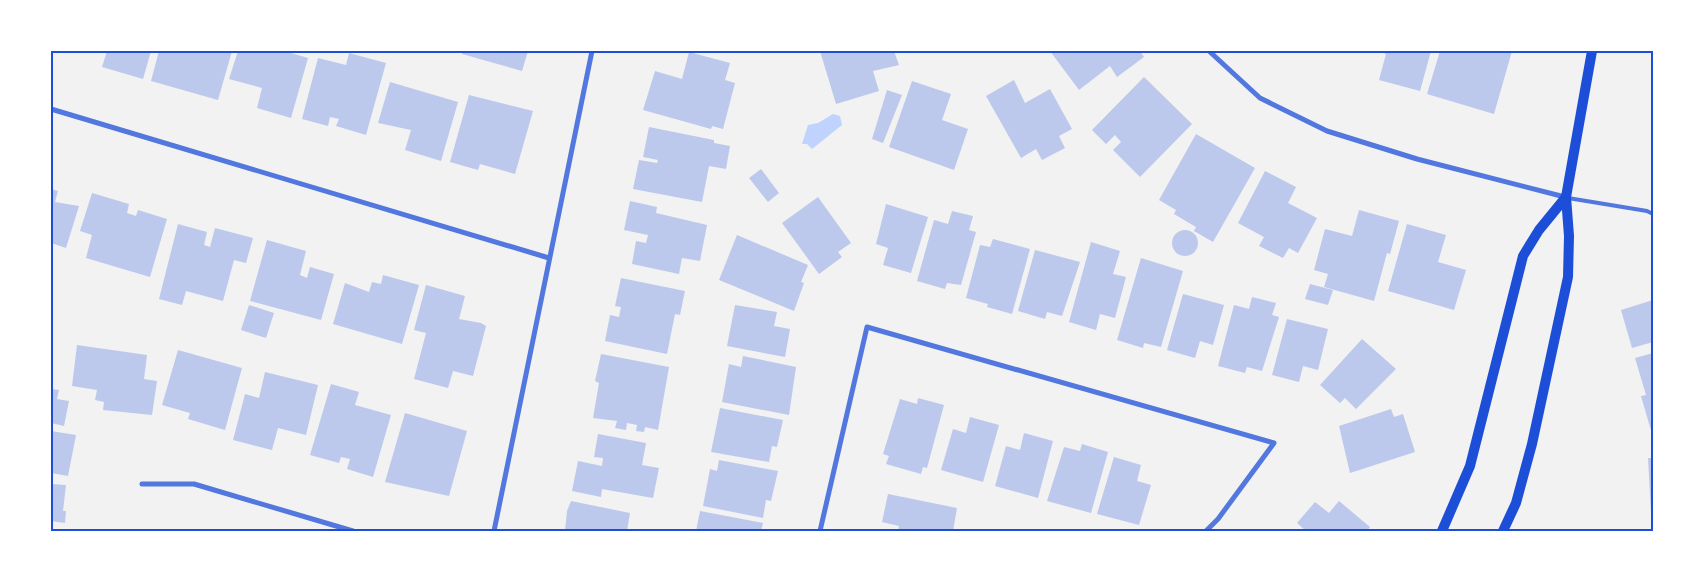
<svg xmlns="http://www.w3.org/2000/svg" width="1704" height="582" viewBox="0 0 1704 582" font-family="Montserrat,sans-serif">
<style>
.water{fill:#bfd3fe}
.building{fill:#bdc9ec}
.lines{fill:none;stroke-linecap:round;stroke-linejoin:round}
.service{stroke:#5277de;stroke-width:4}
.minor{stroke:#5277de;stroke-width:5}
.secondary{stroke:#1d4ed8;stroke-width:10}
.neatline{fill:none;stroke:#1d4ed8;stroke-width:2}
</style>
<rect width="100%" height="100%" fill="#f2f2f2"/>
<!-- water -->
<polygon class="water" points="833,114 840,116 842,125 812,149 807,144 802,144 808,125 818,123"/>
<!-- building -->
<g class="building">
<polygon points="107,51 151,51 143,79 102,67"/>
<polygon points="159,51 232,51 218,100 151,81"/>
<polygon points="238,51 284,51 308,58 291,118 257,108 262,88 229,79"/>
<polygon points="463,51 528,51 522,71 462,54"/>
<polygon points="820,51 894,51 899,65 873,71 879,91 836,104"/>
<polygon points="1050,51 1140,51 1144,57 1117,77 1110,66 1079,90"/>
<polygon points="1431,51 1420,91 1379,80 1386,54 1379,51"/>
<polygon points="1440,51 1512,51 1494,114 1427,94"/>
<polygon points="689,52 730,63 725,80 735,83 723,129 712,126 711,129 643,110 655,71 682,79"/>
<polygon points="349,53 386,63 366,135 336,126 339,119 330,117 328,126 302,119 318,58 346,65"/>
<polygon points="1144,77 1192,124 1140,177 1113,150 1121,142 1115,135 1106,144 1092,130"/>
<polygon points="1014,80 1025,103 1050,89 1072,129 1059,136 1065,148 1042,160 1036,149 1021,158 986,96"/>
<polygon points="912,81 951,94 942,120 968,129 954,170 889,147"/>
<polygon points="390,82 458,102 441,161 405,150 411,130 378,123"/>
<polygon points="887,90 902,95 883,143 872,139"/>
<polygon points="469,95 533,111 515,174 480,164 478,170 450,162"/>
<polygon points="649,127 714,140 714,143 730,146 726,169 709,166 702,202 633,189 639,160 657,163 658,160 643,157"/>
<polygon points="1196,134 1255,168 1213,242 1194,231 1196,227 1174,214 1176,210 1159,200"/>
<polygon points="761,169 779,193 768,202 749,178"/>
<polygon points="1265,171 1296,187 1288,203 1317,218 1298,253 1289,248 1283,258 1259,246 1264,237 1238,223"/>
<polygon points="51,189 58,191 55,202 79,206 66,248 51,243"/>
<polygon points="92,193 129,204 127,213 136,216 138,210 167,219 150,277 86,258 92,235 80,231"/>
<polygon points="818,197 851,243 838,252 842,257 819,274 782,223"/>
<polygon points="630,201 657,207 656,213 707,225 700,261 682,258 679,274 632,264 636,241 646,243 648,235 624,230"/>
<polygon points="886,204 928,217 911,273 883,265 888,248 876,244"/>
<polygon points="1359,210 1399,221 1390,254 1387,253 1374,301 1324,287 1328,274 1314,270 1325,229 1352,236"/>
<polygon points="952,211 973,216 969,230 976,232 961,285 947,283 945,289 917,281 934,220 948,224"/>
<polygon points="178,224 207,232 204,245 210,247 215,228 253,238 246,263 234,260 223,301 186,291 182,305 159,299"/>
<polygon points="1407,224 1446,235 1438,262 1466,270 1454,310 1388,291"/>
<circle cx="1185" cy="243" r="13"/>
<polygon points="737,235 808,265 801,282 804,283 794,311 719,280"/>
<polygon points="993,239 1030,249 1012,314 987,307 988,304 966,298 980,245 990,247"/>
<polygon points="267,240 306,251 300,275 307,278 310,267 334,274 321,320 250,301"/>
<polygon points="1091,242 1120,251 1113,274 1126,277 1115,318 1100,314 1096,330 1069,322"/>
<polygon points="1035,250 1080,262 1062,316 1047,312 1045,319 1018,311"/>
<polygon points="1141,258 1183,271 1161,347 1144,343 1143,348 1117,340"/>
<polygon points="383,275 419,285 402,344 333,324 345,283 369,292 372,282 381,284"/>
<polygon points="621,278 685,291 680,315 675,314 667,354 605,341 610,315 619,317 621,307 615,306"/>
<polygon points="1310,284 1333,290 1328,305 1305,299"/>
<polygon points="426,285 465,296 459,319 481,323 486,326 473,376 453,371 448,388 414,379 426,333 414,330"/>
<polygon points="1183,294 1224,305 1213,345 1200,341 1195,358 1167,350"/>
<polygon points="1252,297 1276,303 1272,315 1279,317 1262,371 1247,367 1245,373 1218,366 1234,305 1249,309"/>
<polygon points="1653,300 1653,342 1632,348 1621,310"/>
<polygon points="249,305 274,313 266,338 241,330"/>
<polygon points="735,305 777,312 774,326 790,329 785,357 727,346"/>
<polygon points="1287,319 1328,329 1318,370 1303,366 1299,382 1272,375"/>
<polygon points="1362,339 1396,369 1356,409 1345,398 1340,403 1320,385"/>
<polygon points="77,345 147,355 144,379 157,381 152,415 103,410 104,402 95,400 97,390 72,386"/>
<polygon points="178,350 242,368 225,430 188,419 190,413 162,405"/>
<polygon points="1653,353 1653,434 1652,434 1641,396 1646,395 1635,358"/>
<polygon points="601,354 669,367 658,430 645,427 644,432 636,431 637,425 627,423 626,430 615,428 617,421 593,418 599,383 595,381"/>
<polygon points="743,356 796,367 789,415 722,402 729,364 741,367"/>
<polygon points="265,372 318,385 306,435 278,428 272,450 233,440 245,394 259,398"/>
<polygon points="331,384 359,392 355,405 391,415 373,477 347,469 350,459 341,457 339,463 310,455"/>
<polygon points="51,389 59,390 57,399 69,401 64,426 51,423"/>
<polygon points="918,398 944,405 927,468 923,467 921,474 886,464 889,456 883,454 900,399 917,404"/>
<polygon points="720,408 783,420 777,447 772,446 769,462 711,452"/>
<polygon points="1391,409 1394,417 1403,414 1415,452 1350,473 1339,426"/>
<polygon points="405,413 467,431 449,496 385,482"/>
<polygon points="970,417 999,425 983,482 941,470 953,429 966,433"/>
<polygon points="51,431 76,435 68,476 51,473"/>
<polygon points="1024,433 1053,441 1038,498 995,486 1006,446 1020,450"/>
<polygon points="598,434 646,443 642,465 659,468 653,498 602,489 601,497 572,491 578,461 602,466 603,458 594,457"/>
<polygon points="1082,444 1108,452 1091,513 1047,501 1064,447 1080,451"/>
<polygon points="1114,457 1141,465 1137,481 1151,485 1139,525 1097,514"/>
<polygon points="1648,458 1653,458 1653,513 1651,513"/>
<polygon points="719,460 778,471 771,501 766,500 763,518 703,506 710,469 717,471"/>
<polygon points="51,484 66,485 63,511 66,511 65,523 51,521"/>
<polygon points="888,494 957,508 953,531 898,531 899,526 882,522"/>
<polygon points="571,501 630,513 627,531 565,531 567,511"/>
<polygon points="1339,501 1370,527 1367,531 1306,531 1297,523 1315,502 1329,513"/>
<polygon points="700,511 763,523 761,531 696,531"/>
</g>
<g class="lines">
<!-- service -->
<polyline class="service" points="1568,198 1647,211 1653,214"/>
<!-- minor -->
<g class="minor">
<polyline points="1209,51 1260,98 1327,131 1417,159 1565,197"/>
<polyline points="51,109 549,258"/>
<polyline points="142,484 194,484 353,531"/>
<polyline points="494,531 592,51"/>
<polyline points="820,531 867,327 1274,443 1218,519 1206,531"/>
</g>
<!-- secondary -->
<g class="secondary">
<polyline points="1442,531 1470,466 1523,256 1539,230 1566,197"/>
<polyline points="1503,531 1516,503 1532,444 1568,277 1569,236 1566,197 1592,51"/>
</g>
</g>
<!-- border -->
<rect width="1704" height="582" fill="none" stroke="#ffffff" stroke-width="105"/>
<rect x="52" y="52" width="1600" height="478" class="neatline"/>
</svg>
